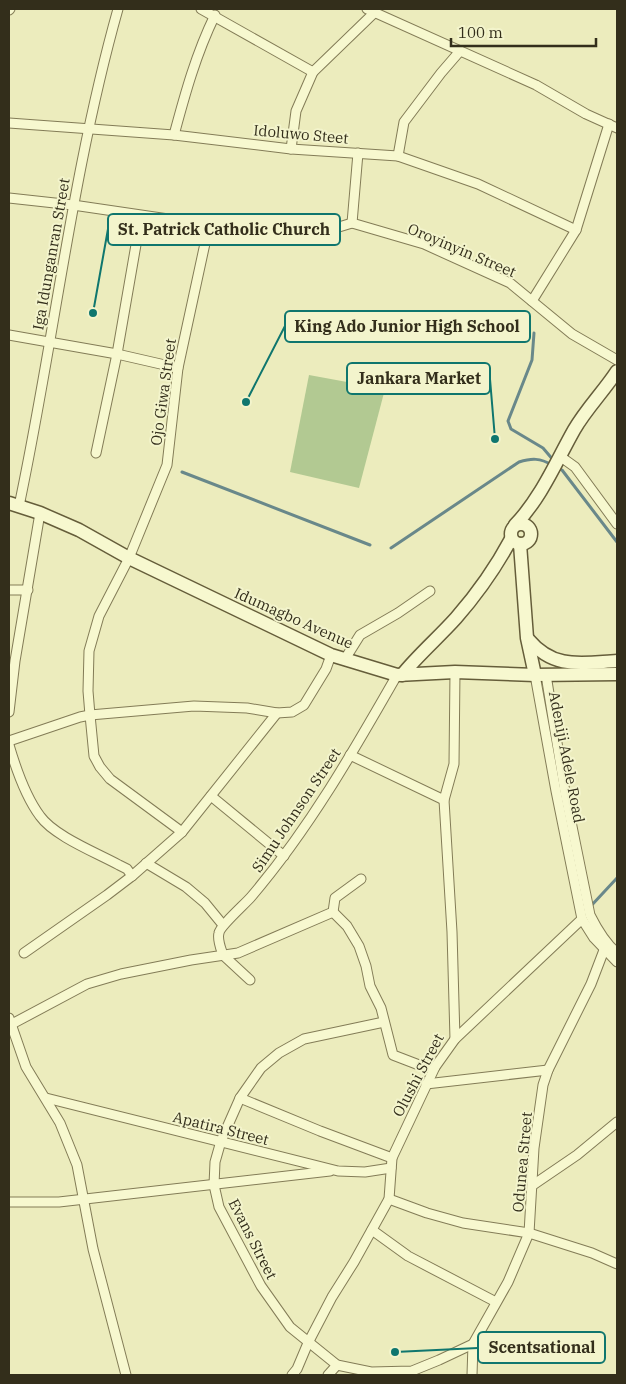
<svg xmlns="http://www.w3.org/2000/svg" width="626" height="1384" viewBox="0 0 626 1384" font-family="'IBM Plex Serif',serif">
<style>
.green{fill:#b2c992}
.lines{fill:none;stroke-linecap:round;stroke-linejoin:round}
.stream{stroke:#69888a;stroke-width:3}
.street-casing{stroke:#837c57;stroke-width:11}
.secondary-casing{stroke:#655d3a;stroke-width:15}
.street{stroke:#f7f8cf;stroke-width:9}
.secondary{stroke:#f7f8cf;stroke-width:12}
.labels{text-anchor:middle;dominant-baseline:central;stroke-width:4;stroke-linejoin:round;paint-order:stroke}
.street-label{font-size:15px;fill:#332e1b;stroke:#f3f4cc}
.leader{fill:none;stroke:#0f766e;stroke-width:2}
.callout-dot{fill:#0f766e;stroke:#f3f4cc;stroke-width:2}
.callout{fill:#f3f4cc;stroke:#0f766e;stroke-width:2}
.callout-label{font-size:16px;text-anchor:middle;font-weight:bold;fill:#332e1b}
</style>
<rect width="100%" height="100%" fill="#ececbd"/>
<!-- green -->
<polygon class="green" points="309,375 385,389 359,488 290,472"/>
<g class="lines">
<!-- stream -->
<g class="stream">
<polyline points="534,333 532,360 508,421 511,429 543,448 554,461"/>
<polyline points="558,468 562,470 617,542"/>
<polyline points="182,472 370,545"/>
<path d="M 391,548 L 519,462 C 532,458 540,458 552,465"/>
<polyline points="590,907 617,878"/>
</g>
<defs>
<g id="street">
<polyline points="201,9 313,72"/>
<polyline points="367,9 536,85 586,114 617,128"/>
<polyline points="9,10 10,9"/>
<polyline points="9,123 174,135 291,149 398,156 478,184 576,230"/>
<path d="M 174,135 C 185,94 196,54 215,15"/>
<polyline points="291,149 296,111 313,72 374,13"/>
<polyline points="398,156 404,122 441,73 460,51"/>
<polyline points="9,198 73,205 209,225 305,234 316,234 352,223 424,244 510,283 572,334 617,360"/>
<polyline points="352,223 358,153"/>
<polyline points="532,301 576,230 609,124"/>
<polyline points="9,335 117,354 178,368"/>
<polyline points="96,453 117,354 141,216"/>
<polyline points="561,457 575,467 617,524"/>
<path d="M 19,506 C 54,341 72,172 118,9"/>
<polyline points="9,590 28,590"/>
<polyline points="345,659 360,635 398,613 430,591"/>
<polyline points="535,675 556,791 582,919 594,938 617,962"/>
<path d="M 546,675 L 565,792 L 590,915 C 597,929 605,943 617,953"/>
<polyline points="9,712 15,661 40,513"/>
<polyline points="9,741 80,717 90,715 194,706 247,708 277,713 292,712 304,705 326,669 331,655"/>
<path d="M 9,745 C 16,769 25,796 40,816 C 54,836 97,853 119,865 L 127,869 L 132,876"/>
<polyline points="350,755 444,800"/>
<polyline points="211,796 284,856"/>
<polyline points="182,832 110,779 100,767 94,756 90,715 88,691 89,651 99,616 129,558 167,465 178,368 209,225"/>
<polyline points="146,863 186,887 205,903 223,925"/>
<polyline points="333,912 347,926 359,946 366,966 370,986 381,1008 393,1055 419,1065 435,1067"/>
<polyline points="24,953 107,895 132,876 182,832 277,713"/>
<path d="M 223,955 C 221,949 217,940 219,933 C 220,926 245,904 251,897 C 309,829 353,752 397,675"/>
<polyline points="223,955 250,980"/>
<polyline points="9,1018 26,1067 60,1123 77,1165 93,1249 126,1375"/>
<polyline points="384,1022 304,1039 279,1053 261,1068 240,1098 221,1141 215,1162 214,1185 219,1207 261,1286 290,1327 337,1365 371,1372 412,1371 439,1360 473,1344"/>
<polyline points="12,1024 87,984 121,974 191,960 238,953 333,912 335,898 361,879"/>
<polyline points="455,1039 452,932 444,800 454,764 455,672"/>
<polyline points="426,1084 548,1070"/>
<polyline points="46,1098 338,1171 365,1172 391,1168"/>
<polyline points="240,1098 320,1131 392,1158"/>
<polyline points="533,1185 577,1155 617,1122"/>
<polyline points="389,1199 427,1213 463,1223 529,1233 592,1253 617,1264"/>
<polyline points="9,1202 59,1202 330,1171"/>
<polyline points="372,1230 408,1256 496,1302"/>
<polyline points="292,1375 297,1369 308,1343 332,1297 354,1262 389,1199 392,1158 435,1067 455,1039 582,919"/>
<polyline points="328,1375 337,1365"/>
<polyline points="472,1375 473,1344 508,1282 529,1233 534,1148 543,1085 548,1070 591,984 604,950"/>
</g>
<g id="secondary">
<polyline points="9,503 40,513 79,530 129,558 331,655 397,675 455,672 535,675 617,674"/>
<circle cx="521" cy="534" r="10"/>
<path d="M 515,525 C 541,498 556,462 574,430 C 586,409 604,391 617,371"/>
<polyline points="520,544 527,638 535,675"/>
<path d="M 528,639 C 554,670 581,663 617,661"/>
<path d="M 402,675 C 418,655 438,638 456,618 C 477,594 496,567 511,539"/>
</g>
</defs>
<!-- street casing -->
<use href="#street" class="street-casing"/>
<!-- secondary casing -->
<use href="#secondary" class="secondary-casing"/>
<!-- street -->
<use href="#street" class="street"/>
<!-- secondary -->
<use href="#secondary" class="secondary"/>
</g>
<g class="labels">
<!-- street labels -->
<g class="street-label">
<text transform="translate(301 134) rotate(5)">Idoluwo Steet</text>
<text transform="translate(462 250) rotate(23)">Oroyinyin Street</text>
<text transform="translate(51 254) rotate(-80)">Iga Idunganran Street</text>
<text transform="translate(163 392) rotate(-82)">Ojo Giwa Street</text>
<text transform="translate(294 618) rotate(24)">Idumagbo Avenue</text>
<text transform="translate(567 757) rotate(79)">Adeniji Adele Road</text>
<text transform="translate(296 810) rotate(-56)">Simu Johnson Street</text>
<text transform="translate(418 1075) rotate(-62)">Olushi Street</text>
<text transform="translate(221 1128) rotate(14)">Apatira Street</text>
<text transform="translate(522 1162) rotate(-85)">Odunea Street</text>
<text transform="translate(253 1239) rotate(63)">Evans Street</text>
</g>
</g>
<!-- callouts -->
<path class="leader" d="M93 313L108 229M246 402L285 326M495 439L490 379M395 1352L478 1348"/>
<g class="callout-dot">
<circle cx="93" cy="313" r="5"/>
<circle cx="246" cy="402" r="5"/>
<circle cx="495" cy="439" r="5"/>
<circle cx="395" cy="1352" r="5"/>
</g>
<g class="callout">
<rect x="108" y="214" width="232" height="31" rx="5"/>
<rect x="285" y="311" width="245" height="31" rx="5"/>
<rect x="347" y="363" width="143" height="31" rx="5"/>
<rect x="478" y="1332" width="127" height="31" rx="5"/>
</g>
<g class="callout-label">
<text x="224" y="235">St. Patrick Catholic Church</text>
<text x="407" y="332">King Ado Junior High School</text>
<text x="419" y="384">Jankara Market</text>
<text x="542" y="1353">Scentsational</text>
</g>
<!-- border -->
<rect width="626" height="1384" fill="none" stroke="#332e1b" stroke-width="20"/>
<!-- scale -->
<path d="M451 38v8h145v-8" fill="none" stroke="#332e1b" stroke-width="2.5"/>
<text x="458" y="38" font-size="15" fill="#332e1b" stroke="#f3f4cc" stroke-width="4" paint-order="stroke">100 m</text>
</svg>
